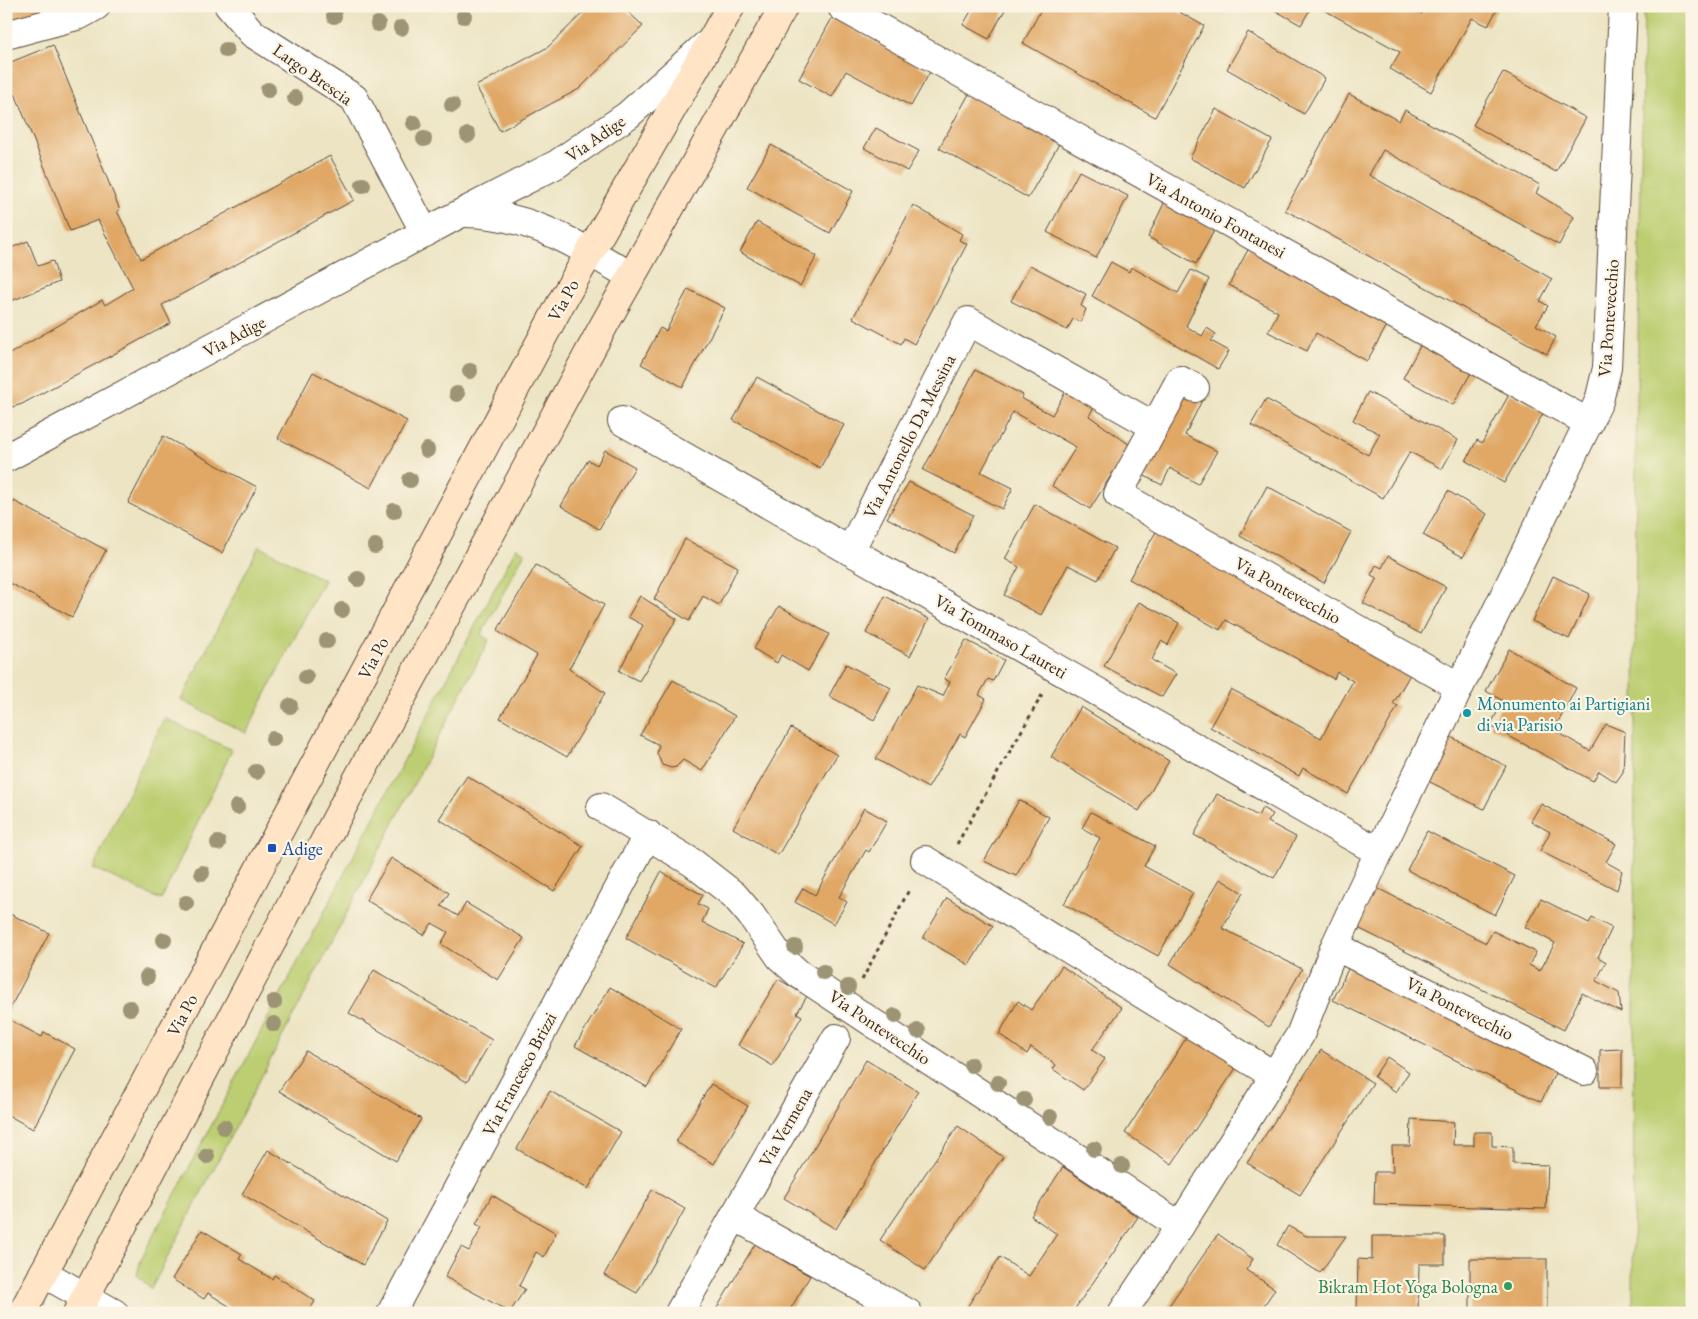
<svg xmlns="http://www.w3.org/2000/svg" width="1698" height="1319" viewBox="0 0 1698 1319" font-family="'EB Garamond',serif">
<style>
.green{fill:#bcce71;stroke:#7c7c48}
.building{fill:#e0a765}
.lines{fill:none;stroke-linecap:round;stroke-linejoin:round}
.minor-casing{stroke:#564637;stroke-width:30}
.tertiary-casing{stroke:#564637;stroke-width:30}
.secondary-casing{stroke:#564637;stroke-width:30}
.path{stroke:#564637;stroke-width:3;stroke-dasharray:4 4;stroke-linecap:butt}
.minor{stroke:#fff;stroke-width:28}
.tertiary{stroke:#fff;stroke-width:28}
.secondary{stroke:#ffe4c6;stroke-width:28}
.tree{fill:#9c9474}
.culture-dot{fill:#0f9aa8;stroke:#fcf5e5;stroke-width:2}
.transit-dot{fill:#1a4fb4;stroke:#fcf5e5;stroke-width:2}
.leisure-dot{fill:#2e9e5b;stroke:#fcf5e5;stroke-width:2}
.labels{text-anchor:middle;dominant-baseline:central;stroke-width:4.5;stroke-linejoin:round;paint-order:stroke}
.street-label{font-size:18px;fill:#3b2a1e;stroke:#fcf5e5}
.culture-label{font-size:18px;fill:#0d838f;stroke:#fcf5e5;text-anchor:start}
.transit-label{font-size:18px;fill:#164399;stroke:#fcf5e5;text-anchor:start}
.leisure-label{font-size:18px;fill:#27864d;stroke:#fcf5e5;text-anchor:end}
</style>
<rect width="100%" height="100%" fill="#fcf5e5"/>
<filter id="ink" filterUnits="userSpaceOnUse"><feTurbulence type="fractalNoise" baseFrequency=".02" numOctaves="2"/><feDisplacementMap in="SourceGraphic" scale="10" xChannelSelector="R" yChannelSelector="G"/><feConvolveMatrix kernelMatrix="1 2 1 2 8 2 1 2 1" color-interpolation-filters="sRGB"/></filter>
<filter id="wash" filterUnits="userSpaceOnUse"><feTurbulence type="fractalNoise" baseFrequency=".0096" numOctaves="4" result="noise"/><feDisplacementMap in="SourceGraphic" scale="20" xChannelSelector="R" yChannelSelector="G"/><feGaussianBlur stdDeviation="1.12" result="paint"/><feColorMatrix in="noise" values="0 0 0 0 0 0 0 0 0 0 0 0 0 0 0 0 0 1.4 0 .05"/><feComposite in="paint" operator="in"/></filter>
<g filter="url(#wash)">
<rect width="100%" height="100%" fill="#ece4c3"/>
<!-- green -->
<g class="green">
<polygon points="1644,6 1692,6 1692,1313 1633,1313 1636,450"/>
<polygon points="259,546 324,580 246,733 181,700"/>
<polygon points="516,548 525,552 481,635 489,640 151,1289 137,1275 141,1259"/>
<polygon points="164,718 232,750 161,900 93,868"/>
</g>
<g id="blocks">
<!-- building -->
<g class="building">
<polygon points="6,6 45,6 47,15 6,20"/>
<polygon points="590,6 622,6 643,26 579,89 500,131 476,86 548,47"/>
<polygon points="974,6 1007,6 989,39 963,25"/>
<polygon points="1043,6 1169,6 1204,26 1155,117 1023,43"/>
<polygon points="1267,6 1312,6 1301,25"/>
<polygon points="1317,6 1408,6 1422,14 1426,6 1499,6 1488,26 1472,18 1431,92 1390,69 1400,52"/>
<polygon points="832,18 930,72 911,106 846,71 832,97 799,79"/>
<polygon points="1248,32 1325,78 1304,114 1227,69"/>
<polygon points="53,45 120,210 117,211 141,259 330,156 354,200 162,305 171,323 22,404 6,409 6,356 102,300 105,305 133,288 98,220 70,231 6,71 6,64"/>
<polygon points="1503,72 1586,118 1556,172 1473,125"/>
<polygon points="969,94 1059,144 1028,198 939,148"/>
<polygon points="1349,94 1399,121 1405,110 1540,185 1536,193 1574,217 1559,245 1383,150 1369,175 1552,279 1540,301 1548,306 1536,325 1556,337 1547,354 1285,210"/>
<polygon points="1216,109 1272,140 1245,188 1190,158"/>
<polygon points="876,128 919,151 907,171 864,148"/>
<polygon points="771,145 853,191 830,233 747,187"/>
<polygon points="1079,171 1128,196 1096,258 1047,232"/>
<polygon points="1165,201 1215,229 1196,264 1148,237"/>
<polygon points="913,205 962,234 959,240 967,244 914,344 904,338 901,344 853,318"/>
<polygon points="757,222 817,256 800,286 740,252"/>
<polygon points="28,241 38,266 53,261 59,282 6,303 6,250"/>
<polygon points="1250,246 1389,322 1367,361 1316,333 1307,351 1268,332 1278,312 1229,285"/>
<polygon points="1111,262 1129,272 1131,267 1178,293 1191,270 1209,279 1186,326 1202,336 1207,328 1216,334 1211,341 1229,351 1218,369 1092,296"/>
<polygon points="1030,265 1086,294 1081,306 1086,309 1081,322 1073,319 1067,330 1011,301"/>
<polygon points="688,289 725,308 683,387 641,364 660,328 666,331"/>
<polygon points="1421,344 1472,371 1453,405 1403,378"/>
<polygon points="975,370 1023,395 1021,398 1052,415 1066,391 1094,407 1089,416 1130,445 1090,509 1052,486 1076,447 1013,412 981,472 1013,488 1002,509 923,470"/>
<polygon points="313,372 407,421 371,488 278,438"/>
<polygon points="757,377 844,425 820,468 733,420"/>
<polygon points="1180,387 1203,398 1185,435 1217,451 1198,484 1170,468 1162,485 1139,473"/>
<polygon points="1368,392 1458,440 1442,469 1410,452 1383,498 1251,425 1266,399 1368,455 1380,434 1353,420"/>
<polygon points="1510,393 1544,412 1504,483 1466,461 1477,440 1482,443"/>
<polygon points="163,436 257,487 222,553 128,503"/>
<polygon points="605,450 635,467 599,529 561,506 588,460 597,465"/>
<polygon points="909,482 973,515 954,553 887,518"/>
<polygon points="1267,486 1351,532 1324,583 1240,536"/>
<polygon points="1448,491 1487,514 1463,557 1423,535"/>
<polygon points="14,501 106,550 72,617 6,581 6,515"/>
<polygon points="1035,504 1115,548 1098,580 1068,565 1041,615 1004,595 1019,567 1005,559"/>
<polygon points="1157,530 1412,671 1393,704 1398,706 1348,794 1303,768 1299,776 1210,727 1231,689 1321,738 1353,681 1337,672 1334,679 1226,620 1220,630 1129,579"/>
<polygon points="685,539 738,567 719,605 703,596 689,621 654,599"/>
<polygon points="1388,556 1446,587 1421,634 1363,603 1377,578 1371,575 1376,565 1382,568"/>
<polygon points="536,565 604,605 569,669 605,693 567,757 500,718 537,655 497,631"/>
<polygon points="1553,576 1590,594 1569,639 1532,621"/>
<polygon points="640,596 677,619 639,681 619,671 643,625 628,617"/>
<polygon points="885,596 929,619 910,656 866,633"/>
<polygon points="1139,602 1179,623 1168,645 1161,641 1152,660 1176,674 1162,697 1104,666"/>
<polygon points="779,606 829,634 808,671 781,655 777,663 754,649"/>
<polygon points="966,640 1004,660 993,681 988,679 979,695 986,699 965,737 960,734 928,788 876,759 917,685 943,696 950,682 944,679"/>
<polygon points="1509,649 1576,688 1554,730 1590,751 1606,724 1625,732 1623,772 1616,782 1599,771 1593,781 1490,726 1503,701 1486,691"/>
<polygon points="846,664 891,688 874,720 829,696"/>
<polygon points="673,680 735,716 702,771 683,760 676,767 671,768 662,765 657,753 659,745 640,735"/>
<polygon points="1081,707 1169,761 1139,811 1051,757"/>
<polygon points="791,728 837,755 778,855 733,828"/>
<polygon points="1449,736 1506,766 1484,809 1426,780"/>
<polygon points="467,776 583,846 554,891 439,819"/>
<polygon points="1217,794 1258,816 1262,808 1273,814 1268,822 1296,837 1274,878 1194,835"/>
<polygon points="1019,800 1049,817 1016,876 984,861"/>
<polygon points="1541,804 1616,844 1606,862 1622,871 1617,890 1540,851 1550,832 1531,821"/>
<polygon points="864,808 887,821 869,852 866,850 839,897 847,902 834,924 795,902 803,888 815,895"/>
<polygon points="1091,812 1155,846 1144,866 1193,893 1158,956 1064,904 1100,838 1082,828"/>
<polygon points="1427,831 1515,876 1495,915 1407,870"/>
<polygon points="391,858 449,893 441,906 458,916 466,903 524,938 498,980 441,944 448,932 432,923 424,935 366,900"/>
<polygon points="661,872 703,895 698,904 708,909 702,922 743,944 716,988 626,938"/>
<polygon points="1220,879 1243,893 1222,928 1302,969 1269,1027 1170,964"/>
<polygon points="1375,887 1486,943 1493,931 1536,952 1529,965 1540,971 1555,943 1525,927 1541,899 1589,923 1592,918 1612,928 1598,957 1606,962 1596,981 1619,993 1621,1012 1582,993 1564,1030 1356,927"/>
<polygon points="947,898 993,926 969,965 923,938"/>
<polygon points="6,912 49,933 6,1016"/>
<polygon points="1352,961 1560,1063 1541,1102 1333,1000"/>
<polygon points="1062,966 1122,1008 1092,1050 1105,1059 1083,1090 1053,1069 1056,1065 1031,1047 1027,1054 999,1034 1018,1001 1031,1010"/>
<polygon points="374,970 492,1040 467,1082 349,1013"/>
<polygon points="778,979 807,996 797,1013 802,1016 773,1066 738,1045"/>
<polygon points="610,987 681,1029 647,1087 575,1046"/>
<polygon points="6,1018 42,1037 44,1032 75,1049 33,1129 6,1114"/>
<polygon points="1192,1029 1240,1062 1172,1164 1125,1133"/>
<polygon points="1622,1049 1622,1087 1600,1087 1600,1050"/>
<polygon points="1321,1050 1373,1083 1300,1195 1247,1163"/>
<polygon points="306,1051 421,1119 396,1161 279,1091"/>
<polygon points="1387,1057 1409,1072 1396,1092 1374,1077"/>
<polygon points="866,1060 918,1091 836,1229 784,1198"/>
<polygon points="711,1084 748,1106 714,1164 676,1142"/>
<polygon points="550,1091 621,1132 588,1189 517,1149"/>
<polygon points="1411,1119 1454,1122 1453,1145 1474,1145 1474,1132 1492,1132 1492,1146 1513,1147 1513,1164 1548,1165 1546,1209 1374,1204 1375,1172 1393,1172 1392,1146 1410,1146"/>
<polygon points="958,1126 1003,1157 925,1270 880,1240"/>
<polygon points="268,1150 387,1221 363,1265 242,1194"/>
<polygon points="1063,1167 1138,1217 1072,1313 976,1313 967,1307 1000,1257 1029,1276 1057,1234 1031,1216"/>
<polygon points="652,1190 685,1209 637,1293 604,1275"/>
<polygon points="492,1195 556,1233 544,1257 536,1252 519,1286 525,1289 510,1312 445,1277 461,1247 469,1251 482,1227 476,1224"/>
<polygon points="1288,1226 1306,1236 1346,1236 1320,1273 1277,1245"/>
<polygon points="202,1230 242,1254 239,1259 272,1279 274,1275 315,1301 308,1313 240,1313 208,1293 204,1299 172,1279"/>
<polygon points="1218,1234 1253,1259 1246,1270 1275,1289 1259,1313 1164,1313"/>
<polygon points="1372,1236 1445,1236 1445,1264 1419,1264 1418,1313 1357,1313 1358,1259 1372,1260"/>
<polygon points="755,1244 810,1276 788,1313 714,1313"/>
<rect x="1470" y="1259" width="77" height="54"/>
<polygon points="851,1308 860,1313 848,1313"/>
</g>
</g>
</g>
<g filter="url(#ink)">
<use href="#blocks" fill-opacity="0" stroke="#564637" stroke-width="1"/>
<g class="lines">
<defs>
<g id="minor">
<polyline points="229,6 252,33 354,98 425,233"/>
<polyline points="842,7 1589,423"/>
<polyline points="6,35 80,15 96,6"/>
<path d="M 462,213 C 526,212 578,245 631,276"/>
<polyline points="1195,388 1180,380 1118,494 1458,686"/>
<polyline points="622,421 1379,852"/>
<polyline points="6,458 452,218 557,164 628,115 706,45"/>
<polyline points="850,551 968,321 1154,426"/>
<polyline points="601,807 693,863 734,895 751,915 780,957 799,974 1180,1226"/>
<polyline points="925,860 1275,1076"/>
<polyline points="1335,946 1584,1071"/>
<polyline points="734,1216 908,1313"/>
<polyline points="391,1313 648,834"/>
<polyline points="679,1313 836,1038"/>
<polyline points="1122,1313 1180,1226 1300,1035 1335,946 1379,852 1599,401 1607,368 1623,6"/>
</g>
<polyline id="tertiary" points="43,1273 114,1313"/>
<g id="secondary">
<polyline points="22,1313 562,301 731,6"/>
<polyline points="77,1313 344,804 604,325 784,6"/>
</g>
</defs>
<!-- minor casing -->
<use href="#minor" class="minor-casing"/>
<!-- tertiary casing -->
<use href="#tertiary" class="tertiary-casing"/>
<!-- secondary casing -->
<use href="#secondary" class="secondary-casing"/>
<!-- path -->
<g class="path">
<polyline points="957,844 1042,695"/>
<polyline points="862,980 910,888"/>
</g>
<!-- minor -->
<use href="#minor" class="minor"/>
<!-- tertiary -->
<use href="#tertiary" class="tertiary"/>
<!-- secondary -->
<use href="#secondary" class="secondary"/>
</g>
<!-- trees -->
<g class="tree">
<circle cx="334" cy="16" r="8"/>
<circle cx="464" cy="16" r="8"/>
<circle cx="378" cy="24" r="8"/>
<circle cx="401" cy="28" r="8"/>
<circle cx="226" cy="50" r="8"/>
<circle cx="268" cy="90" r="8"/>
<circle cx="295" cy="98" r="8"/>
<circle cx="452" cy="105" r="8"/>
<circle cx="414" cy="123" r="8"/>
<circle cx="468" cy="135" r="8"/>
<circle cx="424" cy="139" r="8"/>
<circle cx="363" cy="185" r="8"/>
<circle cx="470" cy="371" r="8"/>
<circle cx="457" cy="394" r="8"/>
<circle cx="427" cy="450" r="8"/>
<circle cx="410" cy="480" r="8"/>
<circle cx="394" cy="511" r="8"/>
<circle cx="375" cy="546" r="8"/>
<circle cx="358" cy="579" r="8"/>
<circle cx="342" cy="610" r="8"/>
<circle cx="327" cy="641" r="8"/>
<circle cx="306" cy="677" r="8"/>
<circle cx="290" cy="706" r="8"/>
<circle cx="273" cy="739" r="8"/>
<circle cx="256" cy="772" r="8"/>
<circle cx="237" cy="807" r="8"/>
<circle cx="218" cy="843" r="8"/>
<circle cx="202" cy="873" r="8"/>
<circle cx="186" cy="903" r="8"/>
<circle cx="164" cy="940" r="8"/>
<circle cx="795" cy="947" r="8"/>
<circle cx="823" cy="972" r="8"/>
<circle cx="147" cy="977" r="8"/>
<circle cx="848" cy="987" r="8"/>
<circle cx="274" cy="1002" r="8"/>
<circle cx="130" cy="1008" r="8"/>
<circle cx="895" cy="1016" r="8"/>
<circle cx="274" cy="1024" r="8"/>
<circle cx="918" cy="1031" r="8"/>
<circle cx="971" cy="1065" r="8"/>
<circle cx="998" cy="1083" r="8"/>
<circle cx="1024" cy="1100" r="8"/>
<circle cx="1050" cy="1117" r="8"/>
<circle cx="224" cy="1127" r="8"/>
<circle cx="1094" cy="1149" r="8"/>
<circle cx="207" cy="1156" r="8"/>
<circle cx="1122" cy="1166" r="8"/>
</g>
</g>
<!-- markers -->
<circle class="culture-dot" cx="1467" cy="713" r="5"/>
<rect class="transit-dot" x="267" y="843" width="10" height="10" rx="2.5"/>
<circle class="leisure-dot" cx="1508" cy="1286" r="5"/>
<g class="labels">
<!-- street labels -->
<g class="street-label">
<text transform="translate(313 74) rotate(35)">Largo Brescia</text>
<text transform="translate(595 138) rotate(-35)">Via Adige</text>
<text transform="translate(1216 215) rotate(29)">Via Antonio Fontanesi</text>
<text transform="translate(563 300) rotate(-61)">Via Po</text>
<text transform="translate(1608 318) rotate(-86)">Via Pontevecchio</text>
<text transform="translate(234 336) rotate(-28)">Via Adige</text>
<text transform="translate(909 436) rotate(-63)">Via Antonello Da Messina</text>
<text transform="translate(1288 590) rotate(29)">Via Pontevecchio</text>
<text transform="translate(1001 636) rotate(30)">Via Tommaso Laureti</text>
<text transform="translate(373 658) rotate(-62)">Via Po</text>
<text transform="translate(1460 1008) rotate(27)">Via Pontevecchio</text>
<text transform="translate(182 1015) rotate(-62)">Via Po</text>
<text transform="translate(880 1027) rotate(34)">Via Pontevecchio</text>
<text transform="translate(519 1074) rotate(-62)">Via Francesco Brizzi</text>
<text transform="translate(785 1127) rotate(-60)">Via Vermena</text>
</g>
<!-- culture labels -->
<g class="culture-label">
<text x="1477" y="703">Monumento ai Partigiani<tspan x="1477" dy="21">di via Parisio</tspan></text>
</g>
<!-- transit labels -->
<g class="transit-label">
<text x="282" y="848">Adige</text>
</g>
<!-- leisure labels -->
<g class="leisure-label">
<text x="1498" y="1286">Bikram Hot Yoga Bologna</text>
</g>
</g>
<!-- margin -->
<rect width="1698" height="1319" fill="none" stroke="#fcf5e5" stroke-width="25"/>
</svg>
